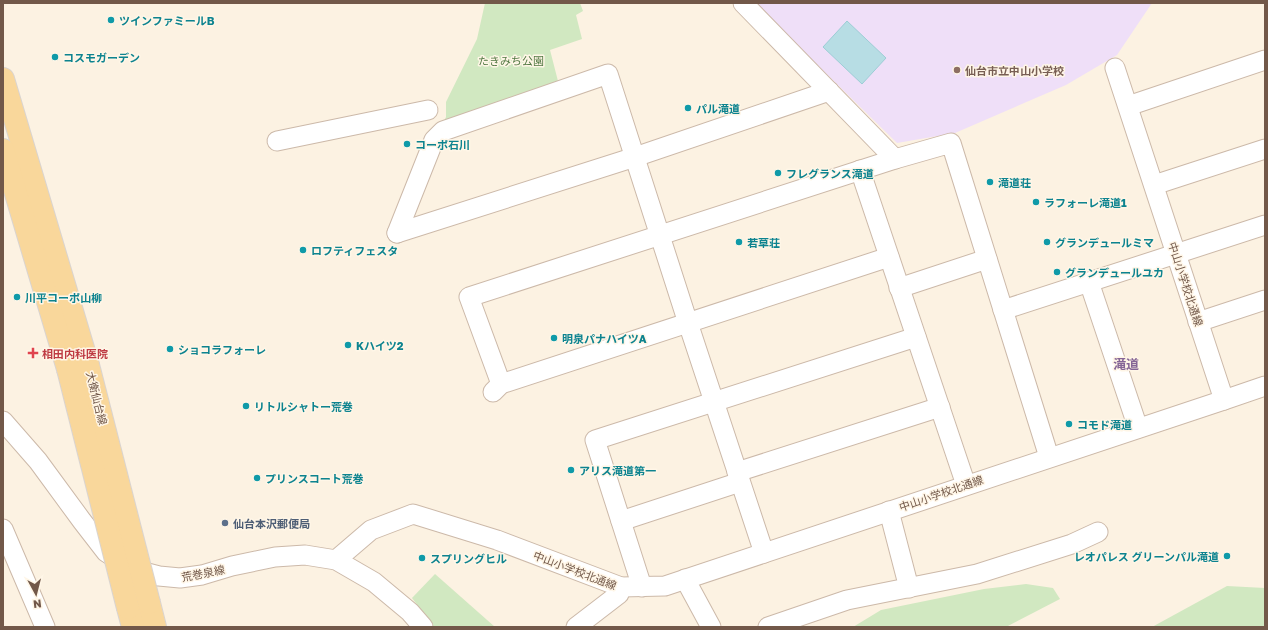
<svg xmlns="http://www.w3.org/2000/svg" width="1268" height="630" viewBox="0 0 1268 630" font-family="'Golos Text','Noto Sans JP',sans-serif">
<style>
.education{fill:#efdff8}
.green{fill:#d1e8c1}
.water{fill:#b7dde4;stroke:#9dcdd6}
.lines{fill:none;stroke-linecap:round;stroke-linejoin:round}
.minor-casing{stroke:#ccb9a9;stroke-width:21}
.major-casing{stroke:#dad4d0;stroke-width:24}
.minor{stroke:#fff;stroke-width:19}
.major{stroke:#f9d79b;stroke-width:22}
.major-bridge-casing{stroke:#dad4d0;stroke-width:24;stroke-linecap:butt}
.major-bridge{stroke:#f9d79b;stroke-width:22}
.culture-dot{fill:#0f9aa8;stroke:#fff6e7;stroke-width:1.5}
.education-dot{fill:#8d6e63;stroke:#fff6e7;stroke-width:1.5}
.health-dot{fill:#e0444e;stroke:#fff6e7;stroke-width:1.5}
.service-dot{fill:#5c6f8a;stroke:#fff6e7;stroke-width:1.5}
.labels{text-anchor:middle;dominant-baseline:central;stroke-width:3;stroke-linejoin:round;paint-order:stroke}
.culture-label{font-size:11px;font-weight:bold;fill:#0d838f;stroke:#fff6e7;text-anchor:start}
.park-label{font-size:11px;fill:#517842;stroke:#fff6e7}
.education-label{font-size:11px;font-weight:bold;fill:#785e54;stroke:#fff6e7;text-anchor:start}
.street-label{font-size:11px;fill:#725849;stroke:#fff6e7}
.health-label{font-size:11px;font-weight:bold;fill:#be3a42;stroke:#fff6e7;text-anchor:start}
.service-label{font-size:11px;font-weight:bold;fill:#4e5e75;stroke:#fff6e7;text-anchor:start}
.quarter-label{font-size:13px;font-weight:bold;fill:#856596;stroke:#fff6e7}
</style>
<rect width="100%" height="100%" fill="#fcf2e2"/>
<!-- education -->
<polygon class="education" points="754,3 1152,3 1117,55 1066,85 955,133 897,143"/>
<!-- green -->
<g class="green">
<polygon points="485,3 580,3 583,11 576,15 582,39 550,50 559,85 441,127 446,117 446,102 477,39"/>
<polygon points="435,574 495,627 434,627 412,598"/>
<polygon points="1026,584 1053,588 1060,599 1006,627 853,627 881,610 984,589"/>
<polygon points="1227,586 1265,588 1265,627 1152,627"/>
</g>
<!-- water -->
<polygon class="water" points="847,21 886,58 862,84 823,47"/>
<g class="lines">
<defs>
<g id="minor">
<polyline points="743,3 895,159"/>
<polyline points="1128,106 1265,60"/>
<polyline points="277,141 428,110"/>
<polyline points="860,170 966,485"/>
<polyline points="1154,185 1265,149"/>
<polyline points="397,233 434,140 443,131 608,74 688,323 764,553"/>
<polyline points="397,233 635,157 829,91"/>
<polyline points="1089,282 1138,428"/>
<polyline points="899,288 987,259"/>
<polyline points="1003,310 1265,225"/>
<polyline points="1198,322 1265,300"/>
<polyline points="501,384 469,297 895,159 951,143 1049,457"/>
<polyline points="493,392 501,384 889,257"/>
<polyline points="1224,400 1265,386"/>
<polyline points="3,421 38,461 82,521 106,552 132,569 159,576 180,578 202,575 232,566 275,557 305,555 336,560 374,582 410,612 423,627"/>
<polyline points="737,472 940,407"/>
<polyline points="889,511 909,588"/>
<polyline points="621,521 740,482"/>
<polyline points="3,529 45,627"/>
<polyline points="336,560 371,530 413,514 497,540 621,587 665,586 1224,400 1115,68"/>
<polyline points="685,579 711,627"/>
<polyline points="642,587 595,440 916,337"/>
<polyline points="576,627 619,594 621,587"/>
<polyline points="768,627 847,600 977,574 1072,544 1098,532"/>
</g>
<g id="major">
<polyline points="3,79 88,365"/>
<polyline points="3,150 68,369"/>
<polyline points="149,603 155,627"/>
<polyline points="128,608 133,627"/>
</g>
</defs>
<!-- minor casing -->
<use href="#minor" class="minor-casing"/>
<!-- major casing -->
<use href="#major" class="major-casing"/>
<!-- minor -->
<use href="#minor" class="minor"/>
<!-- major -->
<use href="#major" class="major"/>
<defs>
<g id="major-bridge">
<polyline points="88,365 149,603"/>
<polyline points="68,369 128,608"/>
</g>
</defs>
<!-- major-bridge casing -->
<use href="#major-bridge" class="major-bridge-casing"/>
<!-- major-bridge -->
<use href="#major-bridge" class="major-bridge"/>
</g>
<!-- markers -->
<g class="culture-dot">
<circle cx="111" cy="20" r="4"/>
<circle cx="55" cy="57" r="4"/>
<circle cx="688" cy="108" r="4"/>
<circle cx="407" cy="144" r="4"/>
<circle cx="778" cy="173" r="4"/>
<circle cx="990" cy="182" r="4"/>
<circle cx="1036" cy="202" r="4"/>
<circle cx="739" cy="242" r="4"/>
<circle cx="1047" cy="242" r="4"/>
<circle cx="303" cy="250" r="4"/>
<circle cx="1057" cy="272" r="4"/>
<circle cx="17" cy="297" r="4"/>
<circle cx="554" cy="338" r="4"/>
<circle cx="348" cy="345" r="4"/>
<circle cx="170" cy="349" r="4"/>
<circle cx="246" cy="406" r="4"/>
<circle cx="1069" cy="424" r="4"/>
<circle cx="571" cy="470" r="4"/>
<circle cx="257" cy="478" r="4"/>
<circle cx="1227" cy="556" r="4"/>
<circle cx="422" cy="558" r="4"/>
</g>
<circle class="education-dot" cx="957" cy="70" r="4"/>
<path class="health-dot" d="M31 347h4v4h4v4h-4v4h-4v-4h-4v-4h4z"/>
<circle class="service-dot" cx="225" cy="523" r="4"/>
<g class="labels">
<!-- culture labels -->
<g class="culture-label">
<text x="119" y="20">ツインファミールB</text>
<text x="63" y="57">コスモガーデン</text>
<text x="696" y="108">パル滝道</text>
<text x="415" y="144">コーポ石川</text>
<text x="786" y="173">フレグランス滝道</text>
<text x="998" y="182">滝道荘</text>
<text x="1044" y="202">ラフォーレ滝道1</text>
<text x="747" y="242">若草荘</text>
<text x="1055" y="242">グランデュールミマ</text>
<text x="311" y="250">ロフティフェスタ</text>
<text x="1065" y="272">グランデュールユカ</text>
<text x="25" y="297">川平コーポ山柳</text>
<text x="562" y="338">明泉パナハイツA</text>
<text x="356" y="345">Kハイツ2</text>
<text x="178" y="349">ショコラフォーレ</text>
<text x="254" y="406">リトルシャトー荒巻</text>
<text x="1077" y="424">コモド滝道</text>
<text x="579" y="470">アリス滝道第一</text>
<text x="265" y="478">プリンスコート荒巻</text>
<text x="1219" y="556" text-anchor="end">レオパレス グリーンパル滝道</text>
<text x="430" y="558">スプリングヒル</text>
</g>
<!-- park labels -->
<g class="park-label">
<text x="511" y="60">たきみち公園</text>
</g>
<!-- education labels -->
<g class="education-label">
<text x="965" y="70">仙台市立中山小学校</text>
</g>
<!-- street labels -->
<g class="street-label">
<text transform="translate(1186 284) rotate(72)">中山小学校北通線</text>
<text transform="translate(97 398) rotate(76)">大衡仙台線</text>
<text transform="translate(941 493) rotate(-19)">中山小学校北通線</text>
<text transform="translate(575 570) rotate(21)">中山小学校北通線</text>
<text transform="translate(203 573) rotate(-11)">荒巻泉線</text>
</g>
<!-- health labels -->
<g class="health-label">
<text x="42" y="353">相田内科医院</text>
</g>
<!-- service labels -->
<g class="service-label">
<text x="233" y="523">仙台本沢郵便局</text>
</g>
<!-- quarter labels -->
<g class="quarter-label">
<text x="1126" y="364">滝道</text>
</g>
</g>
<!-- border -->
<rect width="1268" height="630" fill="none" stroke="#725849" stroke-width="8"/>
<!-- north arrow -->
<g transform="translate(36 594) rotate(173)" stroke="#fff6e7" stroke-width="3" paint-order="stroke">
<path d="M0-3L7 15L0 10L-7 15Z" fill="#725849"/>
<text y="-6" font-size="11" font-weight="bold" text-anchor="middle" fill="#725849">N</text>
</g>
</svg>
